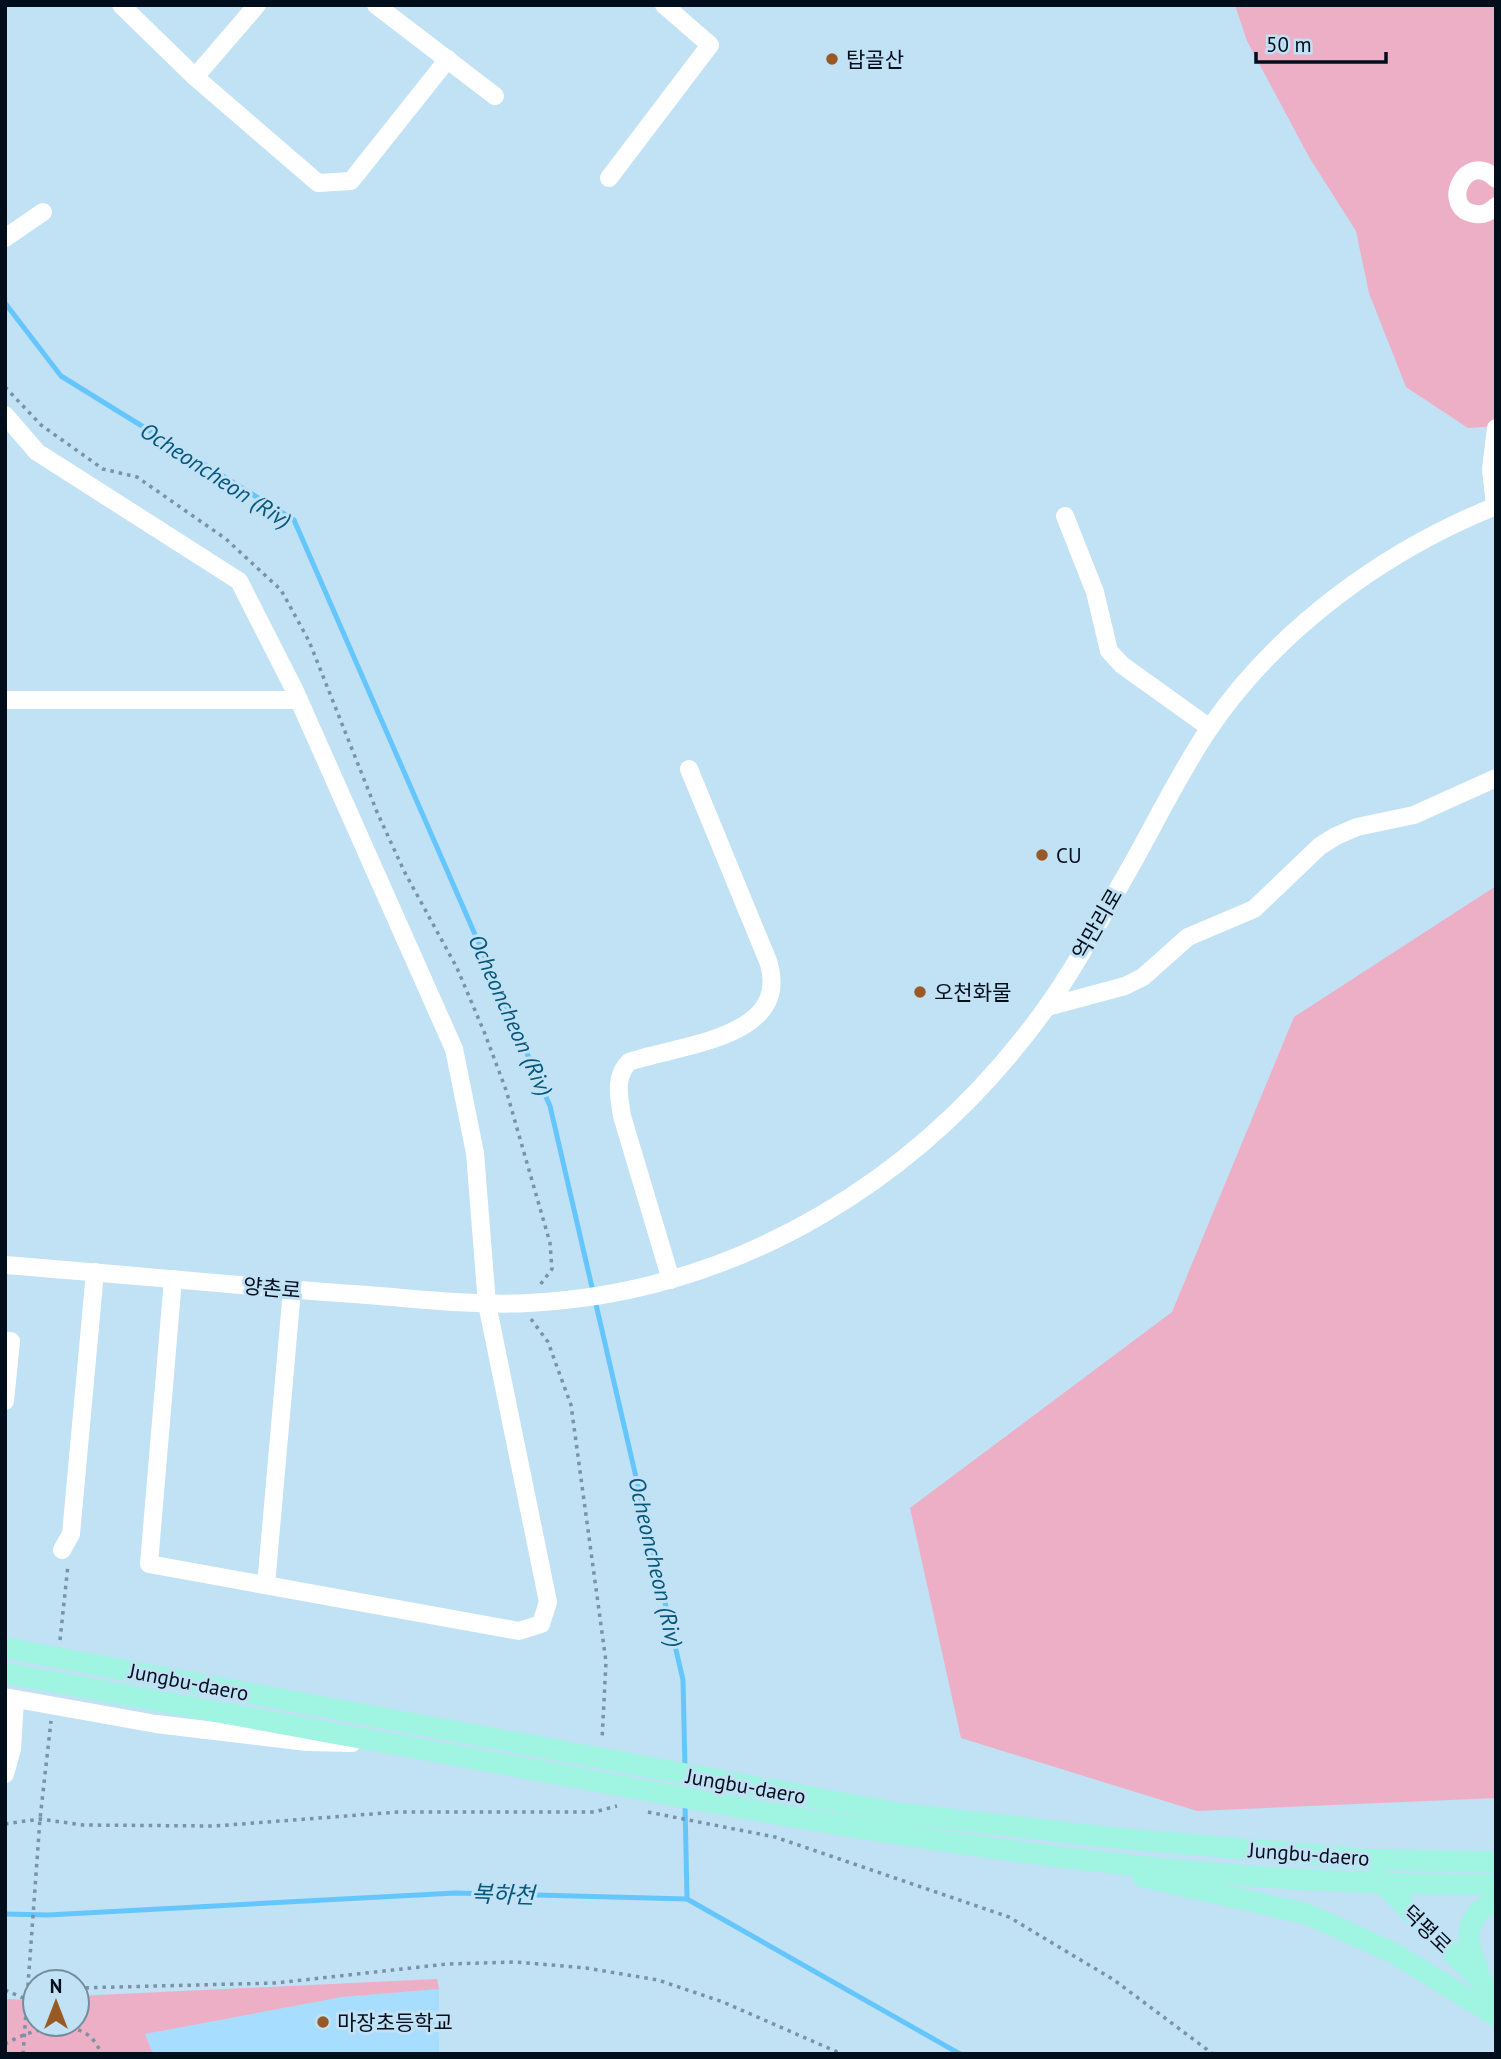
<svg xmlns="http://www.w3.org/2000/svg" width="1501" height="2059" viewBox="0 0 1501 2059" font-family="'PT Sans','Noto Sans KR',sans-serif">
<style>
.built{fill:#a7ddfe}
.green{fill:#edafc5}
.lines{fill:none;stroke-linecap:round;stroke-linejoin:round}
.stream{stroke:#65c6fd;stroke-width:5}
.path{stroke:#7992a4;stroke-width:3.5;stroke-dasharray:3.5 5;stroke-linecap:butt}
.minor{stroke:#fff;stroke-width:18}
.major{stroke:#a0f4e2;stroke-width:21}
.poi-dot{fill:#995924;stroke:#c1e1f5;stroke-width:2.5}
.labels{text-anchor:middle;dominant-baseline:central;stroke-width:6;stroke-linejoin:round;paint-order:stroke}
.poi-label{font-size:21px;fill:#000e1c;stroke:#c1e1f5;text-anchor:start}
.street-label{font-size:21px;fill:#000e1c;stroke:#c1e1f5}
.water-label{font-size:23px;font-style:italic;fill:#06577b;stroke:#c1e1f5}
</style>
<rect width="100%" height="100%" fill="#c1e1f5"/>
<!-- built -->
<polygon class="built" points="439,1989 439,2054 153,2054 145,2034 342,1997"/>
<!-- green -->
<g class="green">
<polygon points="1235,5 1496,5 1496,426 1468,428 1406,387 1369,293 1356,231 1309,157 1247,41"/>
<polygon points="1496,886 1496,1798 1197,1811 961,1738 910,1508 1172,1312 1294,1017"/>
<polygon points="437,1979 439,1989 342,1997 145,2034 153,2054 5,2054 5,1999 35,2000 35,2024 77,2024 77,1996"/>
</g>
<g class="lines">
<!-- stream -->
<g class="stream">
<polyline points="5,303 61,376 294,520 550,1106 683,1680 685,1769"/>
<polyline points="685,1803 687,1899"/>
<polyline points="5,1914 48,1915 455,1893 687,1899 960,2054"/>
</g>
<!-- path -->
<g class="path">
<polyline points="5,387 41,425 103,469 137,477 226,539 281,590 309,641 377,812 404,871 457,968 485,1034 506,1090 550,1243 552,1269 540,1285"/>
<polyline points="531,1319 548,1342 571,1405 606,1662 602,1740"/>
<polyline points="60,1640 68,1565"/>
<polyline points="648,1812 775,1837 1009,1917 1114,1980 1213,2054"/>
<polyline points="5,1824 40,1819 83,1825 215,1826 398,1812 594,1812 617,1806"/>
<polyline points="77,1988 276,1983 447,1964 516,1962 586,1968 658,1980 723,2002 842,2054"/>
<polyline points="5,1990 28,2000 35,1997"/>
<path d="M 5,2044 C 33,2028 87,2012 101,2054"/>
<polyline points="23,2054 40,1819 51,1721"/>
</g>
<!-- minor -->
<g class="minor">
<polyline points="121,5 195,77 318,183 351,181 448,59"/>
<polyline points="376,5 495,96"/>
<polyline points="195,77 257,5"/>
<polyline points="609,178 710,45 664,5"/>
<path d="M 1496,179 C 1465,148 1438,210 1476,214 C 1484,215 1490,212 1496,206"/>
<polyline points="5,238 43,212"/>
<polyline points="5,415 37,452 239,581 294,689 454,1049 475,1153 487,1304 548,1602 541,1624 519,1631 149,1564 173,1279"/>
<polyline points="1495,506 1491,469 1496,428"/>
<polyline points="1065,516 1095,592 1109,651 1122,665 1210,728"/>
<polyline points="5,700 299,700"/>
<polyline points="1047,1007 1125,986 1143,977 1188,937 1254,909 1320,846 1336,836 1357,827 1414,815 1496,778"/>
<path d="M 5,1265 C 122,1274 238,1286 354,1294 C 412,1298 471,1306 529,1303 C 740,1292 924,1178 1046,1008 C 1077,965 1101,918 1127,873 C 1154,826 1178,775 1209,729 C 1277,629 1384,551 1496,506"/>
<path d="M 671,1280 L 622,1116 C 619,1096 614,1077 629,1062 C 680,1044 793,1039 768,961 L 689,769"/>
<polyline points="5,1341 11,1341 5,1401"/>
<polyline points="62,1550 71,1534 95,1272"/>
<polyline points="266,1585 292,1290"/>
<polyline points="5,1697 156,1724 307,1742 352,1743"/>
<polyline points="5,1774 12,1749 15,1700"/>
</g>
<!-- major -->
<g class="major">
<polyline points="5,1648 897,1813 1116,1838 1362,1859 1496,1862"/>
<path d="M 5,1673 C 197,1707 388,1743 579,1778 C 882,1835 1186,1888 1496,1884"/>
<polyline points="1143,1877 1307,1914 1394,1953 1496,2016"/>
<polyline points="1378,1879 1496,1996"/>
<path d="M 1479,1972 C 1465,1941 1462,1917 1496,1900"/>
</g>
</g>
<!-- markers -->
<g class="poi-dot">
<circle cx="832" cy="59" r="7"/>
<circle cx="1042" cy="855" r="7"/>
<circle cx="920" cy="992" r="7"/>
<circle cx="323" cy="2022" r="7"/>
</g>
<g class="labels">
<!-- poi labels -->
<g class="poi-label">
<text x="846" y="59">탑골산</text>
<text x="1056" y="855">CU</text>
<text x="934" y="992">오천화물</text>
<text x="337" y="2022">마장초등학교</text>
</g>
<!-- street labels -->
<g class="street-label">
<text transform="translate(1097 924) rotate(-60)">억만리로</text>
<text transform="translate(272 1288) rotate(5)">양촌로</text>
<text transform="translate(189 1682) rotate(11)">Jungbu-daero</text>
<text transform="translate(746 1786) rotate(10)">Jungbu-daero</text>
<text transform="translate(1309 1854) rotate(4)">Jungbu-daero</text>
<text transform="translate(1427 1929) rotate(44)">덕평로</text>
</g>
<!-- water labels -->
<g class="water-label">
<text transform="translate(216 475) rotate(33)">Ocheoncheon (Riv)</text>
<text transform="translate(511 1015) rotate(66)">Ocheoncheon (Riv)</text>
<text transform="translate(656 1562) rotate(77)">Ocheoncheon (Riv)</text>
<text transform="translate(503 1894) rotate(2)">복하천</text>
</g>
</g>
<!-- border -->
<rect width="1501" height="2059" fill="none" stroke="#000e1c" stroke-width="14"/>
<!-- north arrow -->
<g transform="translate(56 2003)"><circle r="33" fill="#c1e1f5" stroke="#748d9e" stroke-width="2"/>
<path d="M0-5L12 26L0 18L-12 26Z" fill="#995924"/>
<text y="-10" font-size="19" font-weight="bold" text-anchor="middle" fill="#000e1c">N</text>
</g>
<!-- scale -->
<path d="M1256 52v10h130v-10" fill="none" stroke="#000e1c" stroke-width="3.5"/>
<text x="1266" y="52" font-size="21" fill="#000e1c" stroke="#c1e1f5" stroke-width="5" paint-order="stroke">50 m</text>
</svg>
